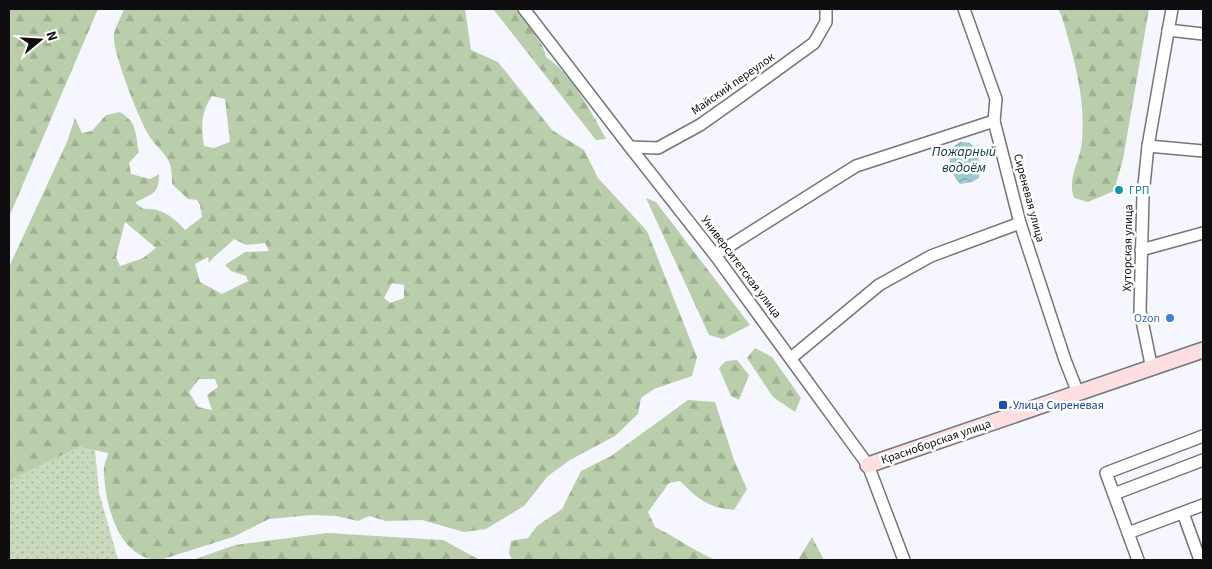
<svg xmlns="http://www.w3.org/2000/svg" width="1212" height="569" viewBox="0 0 1212 569" font-family="'Source Sans 3',sans-serif">
<style>
.grass{fill:url(#grass-dots)}
.forest{fill:url(#forest-firs);fill-rule:evenodd}
.water{fill:url(#water-waves)}
.lines{fill:none;stroke-linecap:round;stroke-linejoin:round}
.street-casing{stroke:#75757c;stroke-width:14}
.secondary-casing{stroke:#75757c;stroke-width:18}
.street{stroke:#fff;stroke-width:11}
.secondary{stroke:#fddfe1;stroke-width:15}
.culture-dot{fill:#0f9aa8;stroke:#fff;stroke-width:2}
.shop-dot{fill:#3f7fe0;stroke:#fff;stroke-width:2}
.transit-dot{fill:#1a4fb4;stroke:#fff;stroke-width:2}
.labels{text-anchor:middle;dominant-baseline:central;stroke-width:5;stroke-linejoin:round;paint-order:stroke}
.street-label{font-size:12px;fill:#0e0e10;stroke:#fff}
.culture-label{font-size:12px;fill:#0d838f;stroke:#fff;text-anchor:start}
.shop-label{font-size:12px;fill:#366cbe;stroke:#fff;text-anchor:end}
.transit-label{font-size:12px;fill:#164399;stroke:#fff;text-anchor:start}
.water-label{font-size:14px;font-style:italic;fill:#0c3841;stroke:#fff}
</style>
<defs>
<pattern id="grass-dots" width="8" height="8" patternUnits="userSpaceOnUse" patternTransform="scale(1.25)"><rect width="8" height="8" fill="#c9d9bb"/><path d="M2 2h.1M6 6h.1" fill="none" stroke="#abb9a0" stroke-width="1.8" stroke-linecap="round"/></pattern>
<pattern id="forest-firs" width="22" height="20" patternUnits="userSpaceOnUse" patternTransform="scale(1.25)"><rect width="22" height="20" fill="#bbceab"/><path d="M5 1l3.5 6h-7zM16 11l3.5 6h-7z" fill="#a0b092"/></pattern>
<pattern id="water-waves" width="16" height="10" patternUnits="userSpaceOnUse" patternTransform="scale(1.25)"><rect width="16" height="10" fill="#9bc9d4"/><path d="M0 5q4-4 8 0t8 0" fill="none" stroke="#84abb5"/></pattern>
</defs>
<rect width="100%" height="100%" fill="#f5f6fe"/>
<!-- grass -->
<polygon class="grass" points="79,447 95,450 99,492 118,560 9,560 9,481"/>
<!-- forest -->
<g class="forest">
<polygon points="9,9 98,9 9,217"/>
<path d="M 124,9 L 465,9 L 471,50 L 498,62 L 552,130 L 584,150 L 598,178 L 647,231 L 697,357 L 692,376 L 654,389 L 641,398 L 638,414 L 615,436 L 570,460 L 548,476 L 524,506 L 486,529 L 464,532 L 422,520 L 386,521 L 369,516 L 358,521 L 336,516 L 312,515 L 269,519 L 233,537 L 160,560 C 119,560 105,505 104,472 C 103,466 107,459 108,453 L 79,447 L 9,481 L 9,267 L 67,142 L 75,118 L 82,133 L 92,131 L 106,115 L 120,112 C 138,123 135,133 139,152 L 129,163 L 131,174 L 150,179 L 159,174 C 159,196 151,193 135,203 L 144,209 C 160,207 175,218 185,230 L 202,217 L 200,205 L 197,200 L 188,199 L 172,184 C 173,151 160,156 147,132 C 138,116 111,49 114,34 C 116,26 121,17 124,9 ZM 212,96 L 225,99 L 230,142 L 214,148 L 204,146 C 201,127 201,112 212,96 ZM 125,222 L 156,248 L 143,258 L 120,266 L 116,257 ZM 234,239 L 246,245 L 265,243 L 269,251 L 245,252 L 225,265 L 231,271 L 246,276 L 248,281 L 222,294 L 200,282 L 195,264 L 208,257 L 209,263 C 217,252 226,248 234,239 ZM 392,283 L 404,285 L 404,298 L 390,303 L 384,298 ZM 199,379 L 215,379 L 218,387 L 207,395 L 212,410 L 198,407 L 189,392 Z"/>
<path d="M 493,9 L 518,9 L 543,47 L 546,57 C 571,73 592,113 606,139 L 596,140 Z"/>
<path d="M 1058,9 L 1149,9 L 1123,159 L 1114,191 L 1088,202 L 1074,198 C 1067,177 1080,162 1082,142 C 1086,99 1074,58 1062,17 Z"/>
<polygon points="646,198 656,202 750,325 723,339 709,335"/>
<polygon points="755,348 772,357 801,398 795,412 773,397 747,358"/>
<polygon points="737,360 749,375 739,400 731,396 719,368 726,361"/>
<path d="M 688,400 L 715,402 L 734,460 L 747,489 L 734,510 C 707,507 699,500 680,481 L 669,483 L 648,512 L 655,527 C 676,537 694,551 716,560 L 512,560 L 509,554 L 511,541 L 528,538 L 537,526 L 562,509 L 581,471 L 611,456 Z"/>
<polygon points="327,533 443,540 480,560 193,560 235,545"/>
<polygon points="812,537 824,560 798,560"/>
</g>
<!-- water -->
<path class="water" d="M 960,142 L 970,143 C 979,153 981,165 979,178 L 972,182 L 960,184 C 951,174 948,162 950,149 Z"/>
<g class="lines">
<defs>
<g id="street">
<polyline points="524,9 630,147 715,255 868,465 904,560"/>
<polyline points="964,9 996,99 994,121 1020,223 1065,360 1078,393"/>
<polyline points="1168,30 1203,34"/>
<polyline points="1148,146 1203,151"/>
<polyline points="630,147 658,148 700,125 741,96 814,43 826,22 826,9"/>
<polyline points="1141,250 1203,233"/>
<polyline points="715,255 856,166 994,121"/>
<polyline points="791,358 879,285 931,256 1020,223"/>
<polyline points="1152,369 1140,311 1143,195 1148,146 1172,9"/>
<polyline points="1114,494 1203,460"/>
<polyline points="1183,513 1200,560"/>
<polyline points="1128,533 1203,505"/>
<polyline points="1138,560 1106,473 1203,436"/>
</g>
<polyline id="secondary" points="868,465 1203,350"/>
</defs>
<!-- street casing -->
<use href="#street" class="street-casing"/>
<!-- secondary casing -->
<use href="#secondary" class="secondary-casing"/>
<!-- street -->
<use href="#street" class="street"/>
<!-- secondary -->
<use href="#secondary" class="secondary"/>
</g>
<!-- markers -->
<circle class="culture-dot" cx="1119" cy="190" r="5"/>
<circle class="shop-dot" cx="1170" cy="318" r="5"/>
<rect class="transit-dot" x="998" y="400" width="10" height="10" rx="2.5"/>
<g class="labels">
<!-- street labels -->
<g class="street-label">
<text transform="translate(733 84) rotate(-35)">Майский переулок</text>
<text transform="translate(1029 198) rotate(75)">Сиреневая улица</text>
<text transform="translate(1128 248) rotate(-89)">Хуторская улица</text>
<text transform="translate(741 267) rotate(53)">Университетская улица</text>
<text transform="translate(936 442) rotate(-19)">Красноборская улица</text>
</g>
<!-- culture labels -->
<g class="culture-label">
<text x="1129" y="190">ГРП</text>
</g>
<!-- shop labels -->
<g class="shop-label">
<text x="1160" y="318">Ozon</text>
</g>
<!-- transit labels -->
<g class="transit-label">
<text x="1013" y="405">Улица Сиреневая</text>
</g>
<!-- water labels -->
<g class="water-label">
<text x="964" y="152">Пожарный<tspan x="964" dy="16">водоём</tspan></text>
</g>
</g>
<!-- border -->
<rect width="1212" height="569" fill="none" stroke="#0e0e10" stroke-width="20"/>
<!-- north arrow -->
<g transform="translate(40 40) rotate(72)" stroke="#ffffff" stroke-width="4" paint-order="stroke">
<path d="M0-4L9 19L0 12L-9 19Z" fill="#0e0e10"/>
<text y="-8" font-size="14" font-weight="bold" text-anchor="middle" fill="#0e0e10">N</text>
</g>
</svg>
